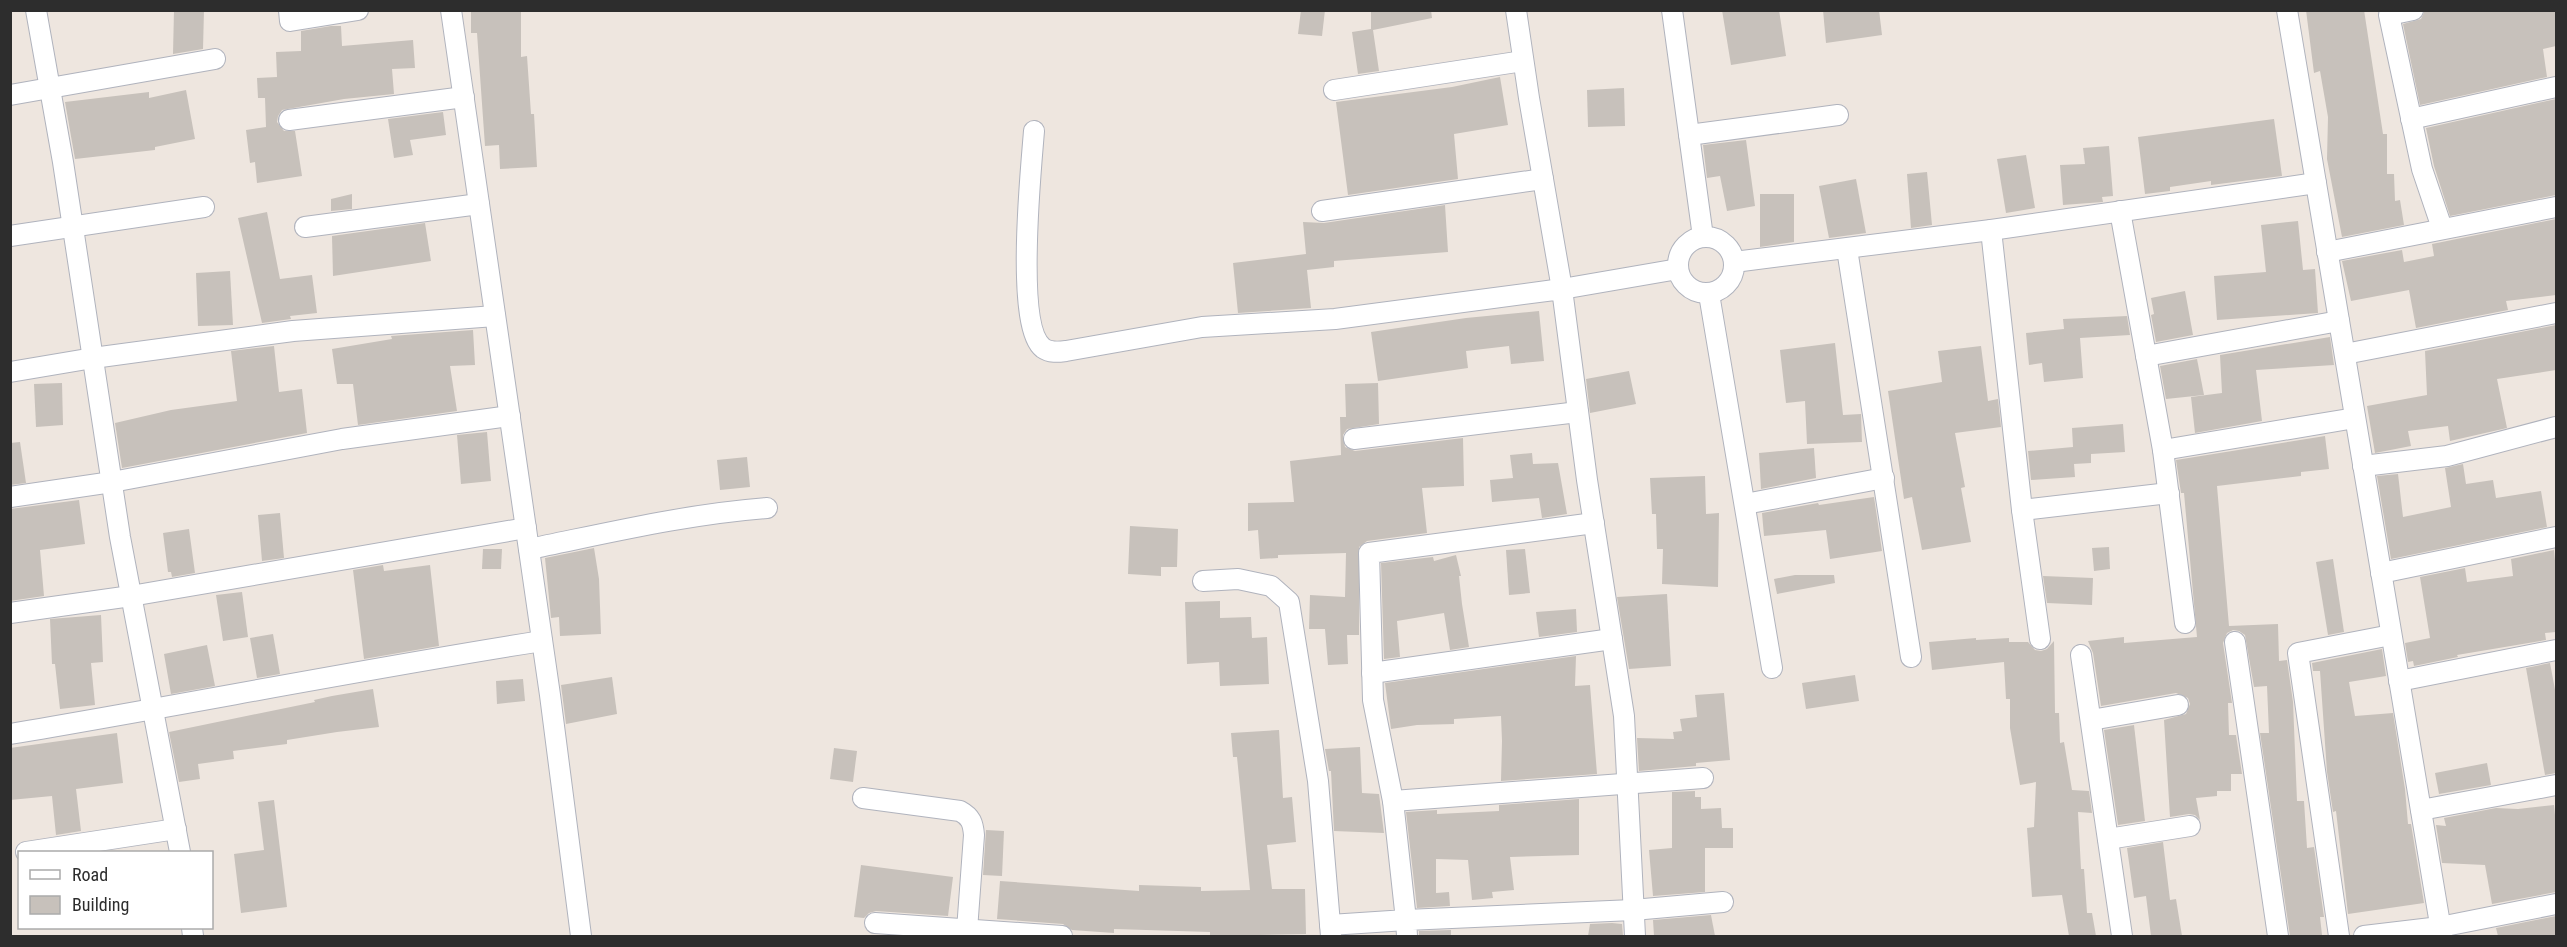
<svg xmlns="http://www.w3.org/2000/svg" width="2567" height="947" viewBox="0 0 2567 947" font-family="'Roboto Condensed',sans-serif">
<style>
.building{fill:#c7c1bb}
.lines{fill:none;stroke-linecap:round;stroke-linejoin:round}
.minor-casing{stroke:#b0b3bd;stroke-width:22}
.minor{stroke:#fff;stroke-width:20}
</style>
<rect width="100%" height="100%" fill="#eee6df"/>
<!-- building -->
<g class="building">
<polygon points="174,10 204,10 203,49 173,54"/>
<polygon points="471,10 521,10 521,57 527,56 531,114 534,114 537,167 500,169 499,145 485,146 477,33 471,33"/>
<polygon points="1301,10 1325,10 1322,36 1298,34"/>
<polygon points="1371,10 1431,10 1432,18 1373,30 1379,71 1358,74 1352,32 1371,29"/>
<polygon points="1722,10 1779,10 1786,56 1731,65"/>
<polygon points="1823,10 1879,10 1882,35 1826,43"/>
<polygon points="2306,10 2364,10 2383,134 2387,134 2387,174 2394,174 2395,201 2400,200 2404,225 2342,237 2327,159 2328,117 2320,71 2314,73"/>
<polygon points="2425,10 2556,10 2556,46 2543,49 2547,77 2420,105 2403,24 2421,19"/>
<polygon points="331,26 341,26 342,46 413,40 415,68 392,69 394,94 344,99 282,110 278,116 277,122 284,131 295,131 302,176 257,183 255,162 250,163 246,130 266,127 265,98 258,98 257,78 277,77 276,52 301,51 301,31"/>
<polygon points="1500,77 1508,125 1454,134 1458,179 1348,195 1336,102 1452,87"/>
<polygon points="1624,88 1625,126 1588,127 1587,90"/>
<polygon points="186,90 195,139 155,147 155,150 75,159 65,102 149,92 149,98"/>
<polygon points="2556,99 2556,195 2450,216 2434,166 2426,128"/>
<polygon points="443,112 446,135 410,140 413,155 394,158 388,119"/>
<polygon points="2274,119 2282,176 2211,185 2211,181 2170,187 2170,191 2145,194 2138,137"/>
<polygon points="1746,140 1755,206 1727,211 1720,176 1707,178 1703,145"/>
<polygon points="2109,146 2113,196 2102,197 2103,202 2063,205 2060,165 2085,164 2083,148"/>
<polygon points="2026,155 2035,208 2006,213 1997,159"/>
<polygon points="1927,172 1932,225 1911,228 1907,174"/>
<polygon points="1856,179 1866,233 1829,238 1819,186"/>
<polygon points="352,194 352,209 331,211 331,199"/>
<polygon points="1760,194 1794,194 1794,242 1760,247"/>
<polygon points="1445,205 1448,252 1334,261 1334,267 1307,270 1311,308 1238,313 1233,263 1306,254 1303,222 1324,223"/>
<polygon points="267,212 280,279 312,275 317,313 290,316 291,319 262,323 238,218"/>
<polygon points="2556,219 2556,295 2506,301 2508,310 2416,328 2409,290 2351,301 2342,261 2402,250 2404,262 2434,256 2432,244"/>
<polygon points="2298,221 2303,270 2315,269 2318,313 2217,320 2214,276 2266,272 2261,225"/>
<polygon points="425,223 431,261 333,276 332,236"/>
<polygon points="230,271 233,325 198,326 196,273"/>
<polygon points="2185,291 2193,335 2156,342 2151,315 2154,314 2151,298"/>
<polygon points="1539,311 1544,361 1511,364 1509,346 1466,351 1468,368 1378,381 1371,332 1466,318"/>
<polygon points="2127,316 2130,335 2080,338 2083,378 2044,382 2042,363 2029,365 2026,333 2064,329 2063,319"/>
<polygon points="2556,325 2556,370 2497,379 2507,428 2450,441 2448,426 2408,431 2411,446 2375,453 2367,406 2427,395 2425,351"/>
<polygon points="473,330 475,365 450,366 457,411 358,425 353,384 337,384 332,349 392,339 391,336"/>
<polygon points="2330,337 2334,365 2256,370 2262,421 2195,433 2191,397 2222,393 2220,355"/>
<polygon points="1835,343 1843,415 1861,414 1862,442 1807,444 1805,401 1786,403 1780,350"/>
<polygon points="274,346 279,392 302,389 307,433 122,468 115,423 171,410 237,401 231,351"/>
<polygon points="1981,346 1988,401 1998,399 2001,427 1955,433 1965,487 1961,488 1971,542 1922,550 1912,497 1904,499 1888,391 1942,382 1938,351"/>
<polygon points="2197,359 2204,395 2166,399 2160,366"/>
<polygon points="1629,371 1636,404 1590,413 1586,379"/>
<polygon points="62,383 63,425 36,427 34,384"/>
<polygon points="1378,383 1379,424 1347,429 1343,435 1345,447 1355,451 1463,438 1464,486 1422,488 1427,533 1367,541 1359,547 1359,635 1347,635 1348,664 1328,665 1325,629 1309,629 1310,595 1345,597 1346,553 1278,555 1278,558 1260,559 1258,530 1248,531 1248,503 1294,502 1290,461 1341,455 1340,417 1346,417 1345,384"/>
<polygon points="2123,424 2125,452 2091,454 2091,463 2074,464 2075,477 2031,480 2028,451 2073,447 2072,428"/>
<polygon points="487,432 491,481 461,484 457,435"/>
<polygon points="2325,436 2329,469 2301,472 2301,476 2217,486 2229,626 2278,624 2279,661 2287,660 2293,702 2297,801 2304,801 2307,848 2314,847 2324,917 2320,917 2322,935 2290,936 2260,733 2269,733 2267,686 2254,687 2245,635 2239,631 2233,630 2227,633 2223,643 2232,703 2228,703 2229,735 2236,735 2242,774 2231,774 2231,791 2217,791 2217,796 2196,798 2200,820 2195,815 2189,814 2170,817 2164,720 2186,714 2190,704 2188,698 2176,693 2101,706 2093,653 2088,641 2124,637 2124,643 2197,637 2184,493 2181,493 2176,460"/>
<polygon points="20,442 26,483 10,485 10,443"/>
<polygon points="1814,448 1816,478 1761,489 1759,453"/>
<polygon points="1532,453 1533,464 1558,463 1567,514 1542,518 1539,498 1492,502 1490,480 1513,478 1510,455"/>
<polygon points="747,457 750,487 720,490 717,460"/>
<polygon points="2463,464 2466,484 2493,480 2496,498 2541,491 2547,527 2391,559 2377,476 2398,474 2403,517 2451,507 2445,468"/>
<polygon points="1705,476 1706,514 1719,513 1718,587 1662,584 1663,549 1657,549 1656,514 1652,514 1650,478"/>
<polygon points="1874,497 1882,551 1830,559 1826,530 1764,536 1762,513 1818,503 1819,505"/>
<polygon points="79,500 85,544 40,550 44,596 10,601 10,509"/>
<polygon points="280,513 284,558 262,561 258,515"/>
<polygon points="1130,526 1178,529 1177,567 1161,567 1161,576 1128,574"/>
<polygon points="189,529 195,573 172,577 171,572 168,572 163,533"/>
<polygon points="2109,547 2110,569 2094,571 2092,548"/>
<polygon points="594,548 599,579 601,634 560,636 559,617 551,618 545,558"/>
<polygon points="483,549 502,549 501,569 482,569"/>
<polygon points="1525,549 1530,593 1509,595 1506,550"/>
<polygon points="2554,550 2556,571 2556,632 2545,633 2546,640 2457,655 2458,657 2414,666 2413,661 2408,662 2405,643 2430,638 2420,577 2465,568 2467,582 2513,576 2511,559"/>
<polygon points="1456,555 1461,576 1459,576 1462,604 1469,647 1450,650 1444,613 1397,621 1400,657 1384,659 1381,563 1433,557 1434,561"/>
<polygon points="2333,559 2344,632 2328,635 2316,562"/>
<polygon points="383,565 384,571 430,565 439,646 364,659 353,570"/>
<polygon points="1795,575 1834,575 1835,583 1777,594 1774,579"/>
<polygon points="2043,576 2093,578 2092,605 2047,603"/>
<polygon points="242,592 248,637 223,641 216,595"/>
<polygon points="1667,594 1671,666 1629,669 1617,597"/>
<polygon points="1220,601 1220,618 1251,617 1252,638 1267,637 1269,684 1220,686 1219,662 1187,664 1185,602"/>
<polygon points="1576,609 1577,632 1539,637 1536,612"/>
<polygon points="101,615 103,662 91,663 95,705 60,709 55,664 52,664 50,619"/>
<polygon points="273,634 280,674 257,678 250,638"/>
<polygon points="1976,638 1976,640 2009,638 2009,642 2028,642 2035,650 2041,651 2047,649 2054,641 2055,713 2059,713 2060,743 2064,742 2072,790 2089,791 2092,813 2078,812 2081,869 2084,869 2087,913 2092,913 2096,936 2069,936 2062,895 2032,897 2027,828 2034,827 2036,782 2020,785 2010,728 2010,699 2006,699 2004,662 1932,670 1929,642"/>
<polygon points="207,645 215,686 171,694 164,654"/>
<polygon points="2382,649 2386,676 2349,682 2355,716 2393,713 2405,789 2408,824 2411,824 2424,903 2348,914 2336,811 2333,812 2327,772 2320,671 2313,671 2312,663"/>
<polygon points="1576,656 1575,686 1590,685 1597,774 1501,781 1502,741 1501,716 1454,719 1454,724 1417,725 1391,729 1385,683"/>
<polygon points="2550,663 2556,695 2556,773 2545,775 2526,668"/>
<polygon points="1855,675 1859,701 1806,709 1802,683"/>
<polygon points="612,677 617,714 566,724 561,685"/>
<polygon points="523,679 525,701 497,704 496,681"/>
<polygon points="373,689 379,727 337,732 287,740 287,744 233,751 234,759 198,764 200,779 179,782 169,732 315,702 314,700 332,696"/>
<polygon points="1724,693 1730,760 1696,763 1696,766 1639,771 1637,738 1674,739 1673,732 1682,731 1680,719 1697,717 1695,695"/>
<polygon points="2134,725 2145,821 2118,825 2104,730"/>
<polygon points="1279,730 1283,798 1292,797 1296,842 1267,845 1272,889 1305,889 1306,934 1210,936 1210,932 1114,929 1114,933 1072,930 1063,924 997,919 1000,881 1139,891 1139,885 1201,887 1201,891 1250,890 1237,757 1233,757 1231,733"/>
<polygon points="117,733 123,783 76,789 81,831 56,835 52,796 10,800 10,748"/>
<polygon points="1360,747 1362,793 1379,794 1384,833 1334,831 1331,771 1329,771 1325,749"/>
<polygon points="834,748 857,751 853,782 830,779"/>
<polygon points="2487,763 2491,785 2439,794 2435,773"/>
<polygon points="1695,791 1695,797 1701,797 1701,809 1721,808 1722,828 1733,828 1733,848 1705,848 1705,892 1653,896 1649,850 1672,848 1672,792"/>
<polygon points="1579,799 1579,855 1510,857 1514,890 1492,892 1493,898 1472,900 1468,860 1436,859 1436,893 1449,892 1450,906 1417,908 1406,812 1437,810 1437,814 1499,811 1499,805"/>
<polygon points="274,800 287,907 241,913 234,854 264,850 258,802"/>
<polygon points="2554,805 2556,825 2556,892 2492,904 2485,865 2442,863 2436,825 2446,826 2444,818 2496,808 2518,809"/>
<polygon points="986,830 1004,831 1002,876 983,875"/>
<polygon points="2163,842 2170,900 2176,899 2182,936 2151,936 2146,896 2134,898 2127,848"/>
<polygon points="861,865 953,877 948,916 876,911 869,913 864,918 854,917"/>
<polygon points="1711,915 1715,936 1654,936 1653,920"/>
<polygon points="2556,916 2556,936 2498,936 2496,928"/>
<polygon points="1612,923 1622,924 1623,936 1588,936 1590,924"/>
<polygon points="1451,930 1451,936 1419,936 1419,931"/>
</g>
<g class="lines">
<defs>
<g id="minor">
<polyline points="36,10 63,162 120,537 180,852"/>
<polyline points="289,10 290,21 358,10"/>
<polyline points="451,10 550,695 581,936"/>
<polyline points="1516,10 1529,98 1562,289 1678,269"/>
<polyline points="1672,10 1703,237"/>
<polyline points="2287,10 2442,936"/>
<polyline points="2413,10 2389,15 2422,169 2442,228"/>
<polyline points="1334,90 1523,61"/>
<polyline points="10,95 215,59"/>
<polyline points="2411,119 2556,87"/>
<polyline points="289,120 464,97"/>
<path d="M 1034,131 C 1031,169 1015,326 1043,348 C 1050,353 1058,352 1066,351 L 1202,327 L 1335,319 L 1562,289 L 1587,480 L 1624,716 L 1635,936"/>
<polyline points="1689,135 1838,115"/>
<polyline points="1322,211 1543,179"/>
<polyline points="2120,211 2163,450 2355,418"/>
<polyline points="305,227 479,204"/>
<polyline points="1991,230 2022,510 2040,639"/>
<polyline points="10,236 204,207"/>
<circle cx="1706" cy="265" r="28"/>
<polyline points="1847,249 1911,657"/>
<polyline points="2327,252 2556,207"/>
<polyline points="1734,262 1991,230 2316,183"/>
<polyline points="1709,294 1772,668"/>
<polyline points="2345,354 2556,313"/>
<polyline points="2146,356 2339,321"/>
<polyline points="10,372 93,358 293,331 495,316"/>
<polyline points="1354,439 1578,412"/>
<polyline points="2163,450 2185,623"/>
<polyline points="2363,466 2447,456 2556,427"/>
<polyline points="10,497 112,482 342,439 510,416"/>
<polyline points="1745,504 1884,478"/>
<polyline points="2022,510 2169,493"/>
<path d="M 529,549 C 608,533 687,514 767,508"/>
<polyline points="2381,573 2556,537"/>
<polyline points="1203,581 1238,579 1271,586 1289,602 1318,781 1331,936"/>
<polyline points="10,613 131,596 526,528"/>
<polyline points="2235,642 2278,936"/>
<polyline points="2081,655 2122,936"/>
<polyline points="1372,673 1612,639"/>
<polyline points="2399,681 2556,650"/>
<polyline points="2091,720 2178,705"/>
<path d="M 10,734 C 188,704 364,669 542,641"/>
<path d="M 863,798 L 960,811 C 971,817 973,823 974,835 L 967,930"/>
<polyline points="1393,801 1373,700 1369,553 1594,523"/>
<polyline points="2421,810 2556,785"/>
<polyline points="2108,839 2190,826"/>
<polyline points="26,852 176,829"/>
<polyline points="875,923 1062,936"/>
<polyline points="1330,925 1406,920 1393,801 1703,778"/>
<polyline points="192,928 193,936"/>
<polyline points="1407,936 1406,920 1633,910 1723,902"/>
<polyline points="2339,936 2298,653 2391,635"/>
<polyline points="2364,936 2440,927 2556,904"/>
</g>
</defs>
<!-- minor casing -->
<use href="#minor" class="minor-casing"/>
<!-- minor -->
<use href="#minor" class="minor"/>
</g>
<!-- border -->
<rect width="2567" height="947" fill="none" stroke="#2d2d2d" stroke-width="24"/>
<!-- legend -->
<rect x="18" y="851" width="195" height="78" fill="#ffffff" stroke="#ababab" stroke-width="1.5"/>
<rect x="30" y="870" width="30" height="9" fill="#ffffff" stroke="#ababab" stroke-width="1.5"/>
<text x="72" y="881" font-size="18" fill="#2d2d2d">Road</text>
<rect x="30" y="896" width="30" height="18" fill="#c7c1bb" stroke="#ababab" stroke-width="1.5"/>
<text x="72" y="911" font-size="18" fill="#2d2d2d">Building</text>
</svg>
